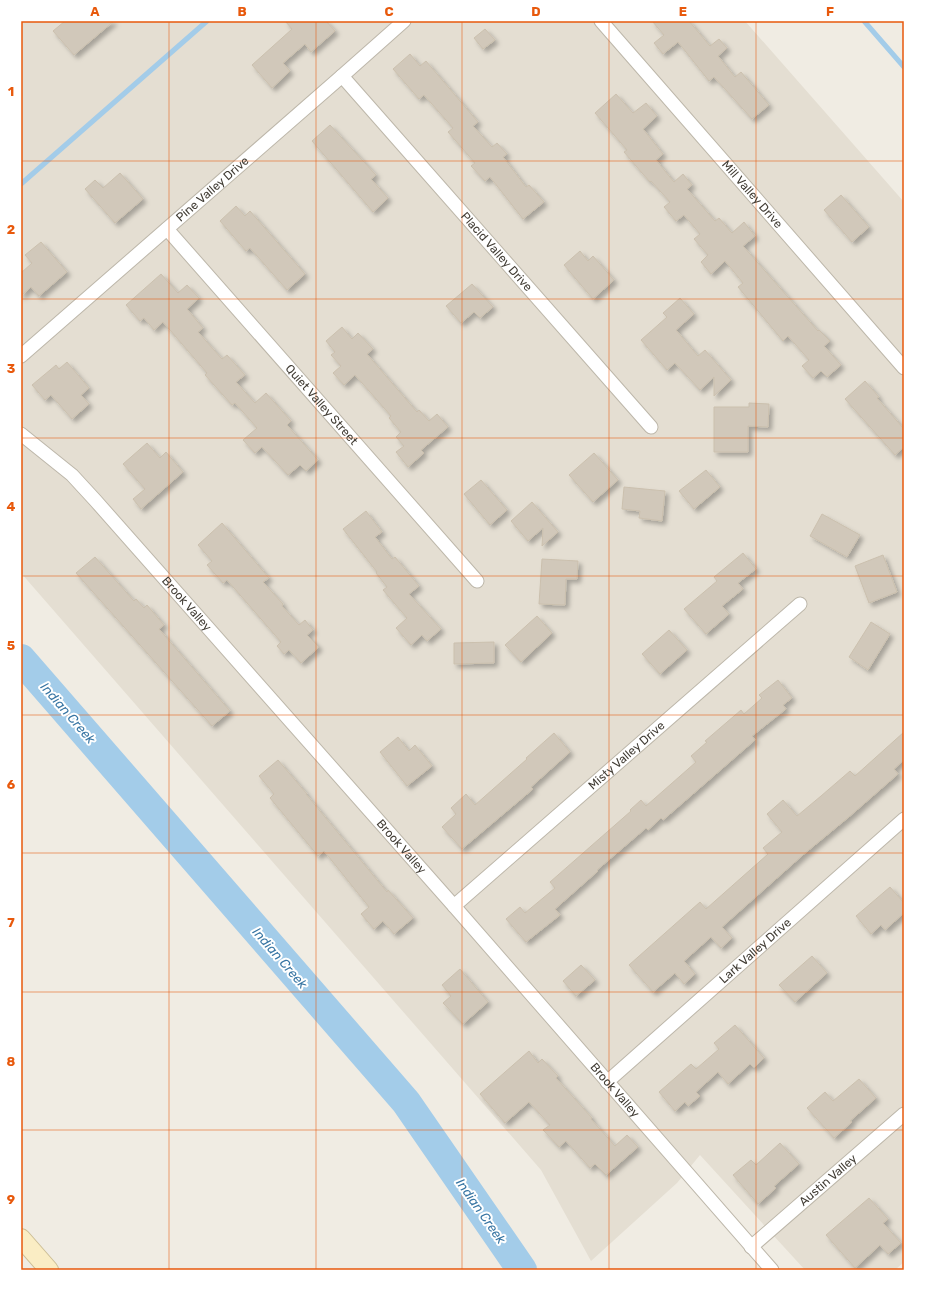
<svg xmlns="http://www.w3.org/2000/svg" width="925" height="1291" viewBox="0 0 925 1291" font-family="Rubik,sans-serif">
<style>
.residential{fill:#e4ded2}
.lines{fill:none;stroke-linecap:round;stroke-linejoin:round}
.stream{stroke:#a3cce9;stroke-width:5}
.river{stroke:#a3cce9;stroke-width:30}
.building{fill:#d1c8ba;stroke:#cbc0ae;filter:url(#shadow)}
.street-casing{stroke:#bdb7aa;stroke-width:15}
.secondary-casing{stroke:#cdbf96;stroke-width:20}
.street{stroke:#fff;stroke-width:13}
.secondary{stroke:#faedc4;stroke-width:18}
.grid{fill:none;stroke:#e8590c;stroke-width:1;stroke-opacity:0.55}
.labels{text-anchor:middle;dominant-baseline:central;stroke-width:4;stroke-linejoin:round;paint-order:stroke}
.street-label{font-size:12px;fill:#413c34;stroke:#fff}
.water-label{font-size:13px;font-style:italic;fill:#3775a3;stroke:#fff}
.neatline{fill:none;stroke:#e8590c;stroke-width:1.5}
.grid-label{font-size:13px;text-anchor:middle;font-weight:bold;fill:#e8590c}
</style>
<defs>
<filter id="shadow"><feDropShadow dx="3.5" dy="3.5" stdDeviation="2" flood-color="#0004"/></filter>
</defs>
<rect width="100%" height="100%" fill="#f0ece3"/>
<!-- residential -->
<polygon class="residential" points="21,21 745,21 904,202 904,1262 895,1270 805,1270 700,1155 677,1183 591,1261 541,1170 21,573"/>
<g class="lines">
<!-- stream -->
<g class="stream">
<polyline points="864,21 904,67"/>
<polyline points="21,184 207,21"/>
</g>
<!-- river -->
<polyline class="river" points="21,659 406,1102 522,1270"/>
</g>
<!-- building -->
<g class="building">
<polygon points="65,21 114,21 74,55 53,31"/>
<polygon points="285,21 326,21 335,31 311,52 305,44 283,63 290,71 272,88 252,65 292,29"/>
<polygon points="652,21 689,21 710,46 719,39 727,48 718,56 735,77 741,72 769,105 752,119 714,77 709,81 678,42 663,54 654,43 664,35"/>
<polygon points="485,29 495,40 483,49 474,38"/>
<polygon points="410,54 420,66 426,61 478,122 473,126 492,147 497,143 507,154 503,157 526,187 529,185 544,202 523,219 490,177 485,181 471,166 475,163 448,132 453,128 424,95 419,99 393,69"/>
<polygon points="616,94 633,113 646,103 657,116 643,129 663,154 656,160 674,182 683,174 692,185 687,189 715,221 719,218 732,233 744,222 755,236 743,246 818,331 819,330 830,341 824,346 841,365 827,377 821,371 813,378 802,366 809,360 788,336 783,341 738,287 743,283 725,261 711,274 701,262 708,255 694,239 700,234 684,215 676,221 664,207 670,202 651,181 650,182 642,173 624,152 627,150 595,113"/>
<polygon points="330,125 376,175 371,179 388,198 373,212 312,141"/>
<polygon points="120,173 143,199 115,223 85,189 95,180 103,188"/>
<polygon points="841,195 869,227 852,242 824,210"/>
<polygon points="236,206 245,216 250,211 305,274 287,290 250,248 246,251 220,221"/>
<polygon points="41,242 67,272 39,296 31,287 21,296 21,273 32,263 25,255"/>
<polygon points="580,251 588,261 593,256 614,280 593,299 564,265"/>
<polygon points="161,274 178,293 187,285 199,298 187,309 203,328 198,332 222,359 227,355 245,375 236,382 255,403 266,393 291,421 287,425 318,460 306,471 300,465 288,475 262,447 255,453 243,440 257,428 235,403 232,405 205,375 207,373 163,322 154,330 144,318 140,321 126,305"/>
<polygon points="472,284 493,307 480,318 474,312 461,323 446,306"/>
<polygon points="680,298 694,314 676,330 698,356 705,350 731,380 714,396 714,377 700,390 675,363 667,370 641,340 667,317 663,313"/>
<polygon points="342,327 352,339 358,333 373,349 367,354 417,412 419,410 429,421 437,414 448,427 421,450 424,453 408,467 396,452 404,446 396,437 401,432 389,418 391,416 355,375 344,385 333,373 341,366 331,355 335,352 326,341"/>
<polygon points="67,362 89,388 81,395 89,404 72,419 51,395 45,400 32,385 56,365 59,369"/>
<polygon points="865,381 879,397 877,398 904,429 904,447 895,455 845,399"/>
<polygon points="749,403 769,404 768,427 748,426 748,452 714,452 714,407 749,407"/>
<polygon points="147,443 160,458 166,452 183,472 141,509 133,499 145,489 123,464"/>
<polygon points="594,453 618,480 593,502 569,475"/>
<polygon points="706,470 720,487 694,509 679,491"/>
<polygon points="481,480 507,510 490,525 464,494"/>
<polygon points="624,487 665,491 662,521 639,518 640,511 622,509"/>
<polygon points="532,502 558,532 542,546 543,528 528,541 511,521"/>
<polygon points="366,511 382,532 375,537 392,559 395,557 419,586 409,594 441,629 427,641 422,635 411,645 396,628 407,618 383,590 387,587 376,573 377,572 343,529"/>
<polygon points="822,514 860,535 847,557 810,536"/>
<polygon points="222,523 269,578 263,582 283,604 282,606 299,625 305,620 313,630 307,635 319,647 301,663 289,650 284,654 277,646 281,642 227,580 223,583 207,565 212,561 198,545"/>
<polygon points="743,553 756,569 738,583 743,589 722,606 729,614 706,634 684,609 717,581 714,577"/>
<polygon points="883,555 897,592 869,603 855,566"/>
<polygon points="95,557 134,601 136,599 144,608 147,605 164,625 159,629 230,711 212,726 76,573"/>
<polygon points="542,559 578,561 577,579 566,579 565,605 539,604"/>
<polygon points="537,616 552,633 521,662 505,645"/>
<polygon points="871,622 890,634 868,670 849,657"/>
<polygon points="669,630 687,650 660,674 642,654"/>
<polygon points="494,642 494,663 454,664 454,643"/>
<polygon points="778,680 792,698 783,705 786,709 752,736 755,740 663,820 661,818 648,830 646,828 597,870 598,871 555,909 560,915 526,942 506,919 520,907 525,913 555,888 550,882 631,811 630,810 641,800 646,806 696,762 691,756 707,742 705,741 741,710 744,714 762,698 759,695"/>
<polygon points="904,732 904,760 894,769 898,774 850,816 804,854 722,927 732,938 721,948 711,937 684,961 695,974 684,984 675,973 653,992 629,965 700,902 706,909 768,854 763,848 782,832 767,814 783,800 797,816 821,796 850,771 855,776"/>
<polygon points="554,733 570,752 531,787 533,789 462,849 442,827 456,814 451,808 466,794 475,805 527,759 526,758"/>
<polygon points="398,737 409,751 415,745 432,766 407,786 380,752"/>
<polygon points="278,760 307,794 306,794 387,892 388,890 413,918 394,934 383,921 374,929 361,914 369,907 324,851 318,856 270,798 274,794 259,776"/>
<polygon points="890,887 904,903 904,913 885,930 881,925 871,934 856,916"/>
<polygon points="812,956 827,973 795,1002 779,985"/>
<polygon points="581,965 595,980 576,996 563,981"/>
<polygon points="460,969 488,1002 463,1024 443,1003 451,996 442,985"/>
<polygon points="735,1025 764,1058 754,1068 750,1064 728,1084 718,1072 696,1092 700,1096 688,1106 685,1102 675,1111 659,1092 691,1064 696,1069 719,1049 714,1043"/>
<polygon points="529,1051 538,1063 542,1059 558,1076 556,1078 592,1118 591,1119 615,1146 627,1135 638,1147 606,1175 595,1164 590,1168 566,1141 559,1147 543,1130 550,1125 529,1102 505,1123 480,1094"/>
<polygon points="859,1079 876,1098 850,1121 852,1122 834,1138 807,1108 825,1092 833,1101"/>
<polygon points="780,1143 799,1164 774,1186 776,1188 758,1204 733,1175 751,1160 756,1165"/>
<polygon points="869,1198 888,1219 883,1223 901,1243 888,1254 880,1245 855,1268 826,1235"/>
</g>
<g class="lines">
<defs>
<g id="street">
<path id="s1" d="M 601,21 L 904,368"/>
<path id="s2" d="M 342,76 L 651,427"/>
<path id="s3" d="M 167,229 L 477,581"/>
<path id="s4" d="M 21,356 L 342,76 L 404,21"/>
<path id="s5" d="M 21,434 L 72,475 L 95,500 L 454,906 L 772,1270"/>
<path id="s6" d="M 454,906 L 800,604"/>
<path id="s7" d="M 607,1082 L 904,819"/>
<path id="s8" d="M 751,1247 L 904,1114"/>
</g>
<polyline id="secondary" points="21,1238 49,1270"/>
</defs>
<!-- street casing -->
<use href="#street" class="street-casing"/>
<!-- secondary casing -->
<use href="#secondary" class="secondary-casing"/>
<!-- street -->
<use href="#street" class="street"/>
<!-- secondary -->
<use href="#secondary" class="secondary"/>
</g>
<!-- grid -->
<path class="grid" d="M 169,21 L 169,1270M 316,21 L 316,1270M 462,21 L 462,1270M 609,21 L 609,1270M 756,21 L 756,1270M 21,161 L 904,161M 21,299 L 904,299M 21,438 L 904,438M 21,576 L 904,576M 21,715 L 904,715M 21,853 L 904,853M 21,992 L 904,992M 21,1130 L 904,1130"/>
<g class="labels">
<!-- street labels -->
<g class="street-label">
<text stroke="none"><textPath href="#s4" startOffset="254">Pine Valley Drive</textPath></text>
<text stroke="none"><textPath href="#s1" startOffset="230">Mill Valley Drive</textPath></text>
<text stroke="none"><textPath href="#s2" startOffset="234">Placid Valley Drive</textPath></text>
<text stroke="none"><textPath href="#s3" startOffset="234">Quiet Valley Street</textPath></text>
<text stroke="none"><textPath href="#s5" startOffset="238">Brook Valley</textPath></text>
<text stroke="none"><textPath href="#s6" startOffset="229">Misty Valley Drive</textPath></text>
<text stroke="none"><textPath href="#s5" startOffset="562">Brook Valley</textPath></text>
<text stroke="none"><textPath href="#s7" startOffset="198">Lark Valley Drive</textPath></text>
<text stroke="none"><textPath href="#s5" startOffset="886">Brook Valley</textPath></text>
<text stroke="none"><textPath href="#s8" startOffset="102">Austin Valley</textPath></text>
</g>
<!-- water labels -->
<g class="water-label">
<text transform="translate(68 713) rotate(49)">Indian Creek</text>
<text transform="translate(280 958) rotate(49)">Indian Creek</text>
<text transform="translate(481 1211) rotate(55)">Indian Creek</text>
</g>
</g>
<!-- border -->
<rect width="925" height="1291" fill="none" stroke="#ffffff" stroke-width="44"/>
<rect x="22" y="22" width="881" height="1247" class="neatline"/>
<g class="grid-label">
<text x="95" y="16">A</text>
<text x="242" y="16">B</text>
<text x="389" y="16">C</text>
<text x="536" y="16">D</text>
<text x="683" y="16">E</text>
<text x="830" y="16">F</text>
<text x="11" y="96">1</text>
<text x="11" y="234">2</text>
<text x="11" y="373">3</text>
<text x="11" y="511">4</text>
<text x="11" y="650">5</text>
<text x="11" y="789">6</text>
<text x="11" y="927">7</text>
<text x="11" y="1066">8</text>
<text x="11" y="1204">9</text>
</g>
</svg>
